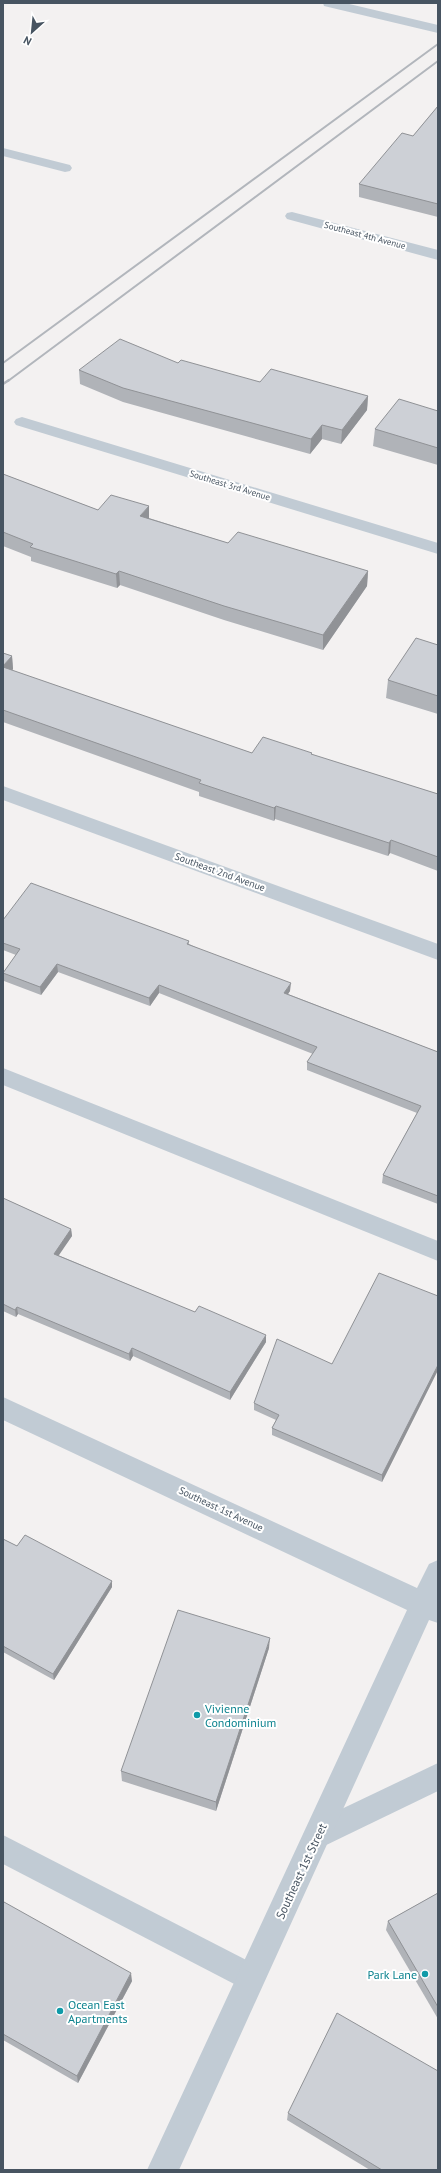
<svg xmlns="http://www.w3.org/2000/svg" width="441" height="2173" viewBox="0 0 441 2173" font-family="'PT Sans',sans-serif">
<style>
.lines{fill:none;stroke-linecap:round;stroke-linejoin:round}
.lane{fill:#c1cbd4;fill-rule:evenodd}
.street{fill:#c1cbd4;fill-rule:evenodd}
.rail-far1{stroke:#b2b6bc;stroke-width:2}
.rail{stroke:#b2b6bc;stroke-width:2.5}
.wall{fill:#b0b3b8}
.shaded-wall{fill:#909296}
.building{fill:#cdd0d6;stroke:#909296}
.culture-dot{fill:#0f9aa8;stroke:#fff;stroke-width:1.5}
.labels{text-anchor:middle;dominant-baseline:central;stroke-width:4;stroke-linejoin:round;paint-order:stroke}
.far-street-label{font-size:9px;fill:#475461;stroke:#fff}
.street-label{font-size:10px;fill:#475461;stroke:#fff}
.near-culture-label{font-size:12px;fill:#0d838f;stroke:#fff;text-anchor:start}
.near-street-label{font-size:12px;fill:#475461;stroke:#fff}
</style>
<rect width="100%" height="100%" fill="#f3f1f1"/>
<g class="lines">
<!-- lane -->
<g class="lane">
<polygon points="3,1068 438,1241 438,1261 3,1085"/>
<polygon points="438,1763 438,1791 318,1849 308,1845 304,1835 308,1825"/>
<polygon points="3,1835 260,1967 265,1977 260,1987 250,1992 240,1987 3,1864"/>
</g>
<!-- street -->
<g class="street">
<polygon points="323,3 345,3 438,25 438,33 324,6"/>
<polygon points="3,148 70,165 72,168 70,171 65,172 3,156"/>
<polygon points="292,212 438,250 438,260 287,219 285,216 287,213"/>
<polygon points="22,417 438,543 438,554 16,425 14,422 16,419"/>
<polygon points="3,786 438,944 438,960 3,800"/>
<polygon points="3,1397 417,1588 429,1564 438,1560 438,1623 429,1620 179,2170 147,2170 407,1610 3,1420"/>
</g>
<!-- rail-far1 -->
<g class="rail-far1">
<polyline points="3,363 438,44"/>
<polyline points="8,381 438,61"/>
</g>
<!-- rail -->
<polyline class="rail" points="3,384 9,380"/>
</g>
<!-- wall -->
<g class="wall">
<polygon points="438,106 438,217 359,197 359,184 413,136"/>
<polygon points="178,363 260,382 368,396 367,410 341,444 322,439 310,454 123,402 80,384 79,370"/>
<polygon points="438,411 438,465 373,446 375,429"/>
<polygon points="3,474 98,510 149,518 228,543 368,571 367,586 323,650 224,620 120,585 117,588 31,561 31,557 3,546"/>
<polygon points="438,645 438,714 386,698 388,680"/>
<polygon points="3,653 12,656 13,669 12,671 252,753 312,753 312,755 438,794 438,871 390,853 388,856 275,819 274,821 199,796 199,792 3,722"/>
<polygon points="3,920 189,941 189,944 290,991 288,994 438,1052 438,1204 382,1183 383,1175 417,1113 307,1070 307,1062 313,1054 159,993 150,1006 58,972 41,995 4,981 3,973 16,955 3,950"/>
<polygon points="3,1198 71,1229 72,1236 58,1255 266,1342 230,1400 133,1356 130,1361 18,1314 16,1317 3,1311"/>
<polygon points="438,1296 438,1370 382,1482 272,1435 272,1428 276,1420 254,1410 254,1403 332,1364"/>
<polygon points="3,1539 17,1546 112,1587 54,1680 3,1652"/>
<polygon points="269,1648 216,1811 122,1781 121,1771"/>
<polygon points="438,1893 438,2019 386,1930 388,1921"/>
<polygon points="3,1905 132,1981 78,2083 3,2040"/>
<polygon points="288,2113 438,2170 370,2170 287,2120"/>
</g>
<!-- shaded-wall -->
<g class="shaded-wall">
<polygon points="368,396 367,410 341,444 342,430"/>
<polygon points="322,425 322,439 310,454 311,439"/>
<polygon points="149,506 149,521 140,516"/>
<polygon points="119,571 120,585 117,588 116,574"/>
<polygon points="368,571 367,586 323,650 323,635"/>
<polygon points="12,656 13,669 3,680 3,666"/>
<polygon points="276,806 275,819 274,821 274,808"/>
<polygon points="391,840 390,853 388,856 389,843"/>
<polygon points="57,964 58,972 41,995 40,987"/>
<polygon points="291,983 290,991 284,1000 284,993"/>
<polygon points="159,985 159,993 150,1006 149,998"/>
<polygon points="71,1229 72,1236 55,1261 54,1254"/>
<polygon points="17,1307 18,1314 16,1317 15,1310"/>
<polygon points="266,1335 266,1342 230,1400 230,1392"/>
<polygon points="132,1348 133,1356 130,1361 129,1354"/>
<polygon points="438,1365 438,1370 382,1482 382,1475"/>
<polygon points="112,1581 112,1587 54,1680 53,1674"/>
<polygon points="270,1638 269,1648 216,1811 216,1802"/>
<polygon points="131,1973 132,1981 78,2083 77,2076"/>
</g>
<!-- building -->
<g class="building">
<polygon points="438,106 438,204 359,184 402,133 413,136"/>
<polygon points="120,339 178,363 181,360 260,382 271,369 368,396 342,430 322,425 311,439 123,388 79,370"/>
<polygon points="399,399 438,411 438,448 375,429"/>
<polygon points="3,474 98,510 111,495 149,506 140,516 228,543 238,532 368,571 323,635 224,606 119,571 116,574 30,547 33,544 3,532"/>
<polygon points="416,638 438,645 438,696 388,680"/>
<polygon points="3,653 12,656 3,666"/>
<polygon points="3,667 252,753 263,737 312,753 311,754 438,794 438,857 391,840 389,843 276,806 274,808 199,783 201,780 3,710"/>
<polygon points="31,883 189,941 187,944 291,983 284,993 438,1052 438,1196 383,1175 421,1106 307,1062 317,1047 159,985 149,998 57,964 40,987 3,973 20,949 3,943 3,920"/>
<polygon points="3,1198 71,1229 54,1254 195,1312 199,1306 266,1335 230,1392 132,1348 129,1354 17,1307 15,1310 3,1304"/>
<polygon points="379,1273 438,1296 438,1365 382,1475 272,1428 279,1415 254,1403 277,1339 332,1364"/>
<polygon points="25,1535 112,1581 53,1674 3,1646 3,1539 17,1546"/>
<polygon points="178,1610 270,1638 216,1802 121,1771"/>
<polygon points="438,1893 438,2007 388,1921"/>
<polygon points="4,1902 131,1973 77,2076 3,2034 3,1905"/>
<polygon points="337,2013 438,2071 438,2170 382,2170 288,2113"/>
</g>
<!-- markers -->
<g class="culture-dot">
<circle cx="197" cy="1715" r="4"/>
<circle cx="425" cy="1974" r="4"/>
<circle cx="60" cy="2011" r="4"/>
</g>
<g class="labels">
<!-- far-street labels -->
<g class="far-street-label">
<text transform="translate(365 235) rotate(15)">Southeast 4th Avenue</text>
<text transform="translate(230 485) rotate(17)">Southeast 3rd Avenue</text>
</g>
<!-- street labels -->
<g class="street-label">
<text transform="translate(220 872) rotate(20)">Southeast 2nd Avenue</text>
<text transform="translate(221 1509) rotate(25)">Southeast 1st Avenue</text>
</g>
<!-- near-culture labels -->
<g class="near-culture-label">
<text x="205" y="1708">Vivienne<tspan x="205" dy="14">Condominium</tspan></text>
<text x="417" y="1974" text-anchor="end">Park Lane</text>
<text x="68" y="2004">Ocean East<tspan x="68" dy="14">Apartments</tspan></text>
</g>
<!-- near-street labels -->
<g class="near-street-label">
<text transform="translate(301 1871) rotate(-65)">Southeast 1st Street</text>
</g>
</g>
<!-- border -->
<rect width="441" height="2173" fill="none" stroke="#475461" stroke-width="8"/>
<!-- north arrow -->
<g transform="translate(32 32) rotate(207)" stroke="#ffffff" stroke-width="3" paint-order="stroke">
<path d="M0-3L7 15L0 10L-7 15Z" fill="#475461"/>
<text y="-6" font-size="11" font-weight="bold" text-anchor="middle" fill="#475461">N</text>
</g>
</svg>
